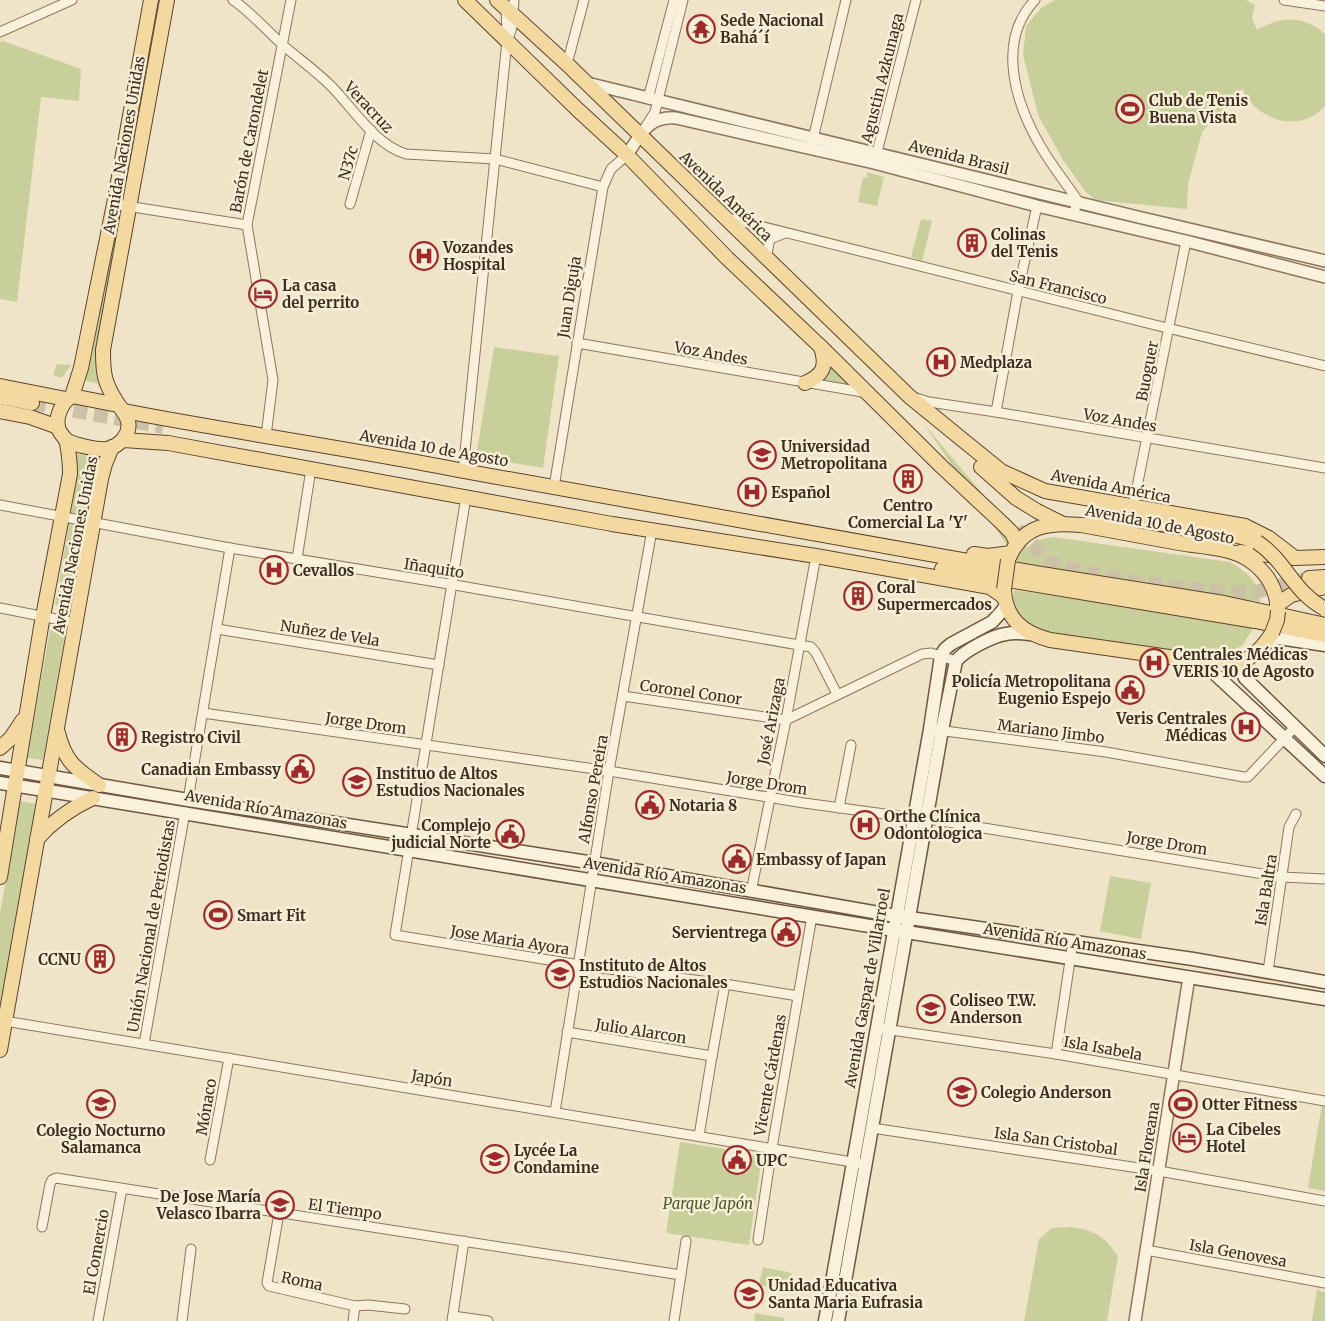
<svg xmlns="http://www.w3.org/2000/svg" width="1325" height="1321" viewBox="0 0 1325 1321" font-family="Merriweather,serif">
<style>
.green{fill:#c9cf9b}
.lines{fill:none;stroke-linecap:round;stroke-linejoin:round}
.primary-tunnel{stroke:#ccc0a6;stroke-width:14;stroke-dasharray:14 7;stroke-linecap:butt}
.minor-casing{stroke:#8d765c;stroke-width:11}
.tertiary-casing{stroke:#8d765c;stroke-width:14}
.secondary-casing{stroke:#6f573f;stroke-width:15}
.primary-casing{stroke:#5b4430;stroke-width:16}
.minor{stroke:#faf1dc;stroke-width:9}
.tertiary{stroke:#faf1dc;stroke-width:11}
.secondary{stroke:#faf1dc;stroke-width:12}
.primary{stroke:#f3d9a0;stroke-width:14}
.primary-bridge-casing{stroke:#5b4430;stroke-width:16;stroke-linecap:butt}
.primary-bridge{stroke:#f3d9a0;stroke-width:14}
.labels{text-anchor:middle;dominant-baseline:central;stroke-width:5;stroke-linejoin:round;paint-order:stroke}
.poi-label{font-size:15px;font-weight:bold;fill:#3d2e20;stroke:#f7eed8;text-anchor:start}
.street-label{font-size:15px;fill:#3d2e20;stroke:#f7eed8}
.park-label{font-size:15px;font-style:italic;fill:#4d5a26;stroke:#f7eed8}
</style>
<rect width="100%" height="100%" fill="#f0e4c8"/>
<!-- green -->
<g class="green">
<polygon points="157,0 163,0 128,193 122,191"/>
<path d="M 1055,0 L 1246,0 L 1255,5 L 1252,18 L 1257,30 C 1281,16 1303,15 1325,34 L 1325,106 C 1299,135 1257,120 1242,89 L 1202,132 L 1188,184 L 1187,209 L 1095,200 L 1085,191 L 1063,160 L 1038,115 L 1023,55 L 1026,26 L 1042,7 Z"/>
<polygon points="3,41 81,69 79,101 41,97 17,302 0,299 0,42"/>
<polygon points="867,172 884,177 877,206 858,202 863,177 867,178"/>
<polygon points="118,215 124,216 98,377 100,384 83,380 92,356"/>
<polygon points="921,219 932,221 922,261 911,257"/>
<polygon points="494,347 559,356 543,468 476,457"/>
<polygon points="827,361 852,385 818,379"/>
<polygon points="57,364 71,365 62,378 53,375"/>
<path d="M 923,423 L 1028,548 L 1038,540 L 1053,537 L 1230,562 C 1244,570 1261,582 1260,602 L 1129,585 L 1018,567 L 1018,561 Z"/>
<polygon points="76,452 101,455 93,480 70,608 55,605 77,479"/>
<path d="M 1014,590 L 1255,625 L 1242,646 L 1214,657 L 1045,634 C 1027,625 1009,613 1014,590 Z"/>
<polygon points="50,630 65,633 43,760 27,758"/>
<polygon points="20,801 37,804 0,1020 0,913"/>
<polygon points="1110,876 1151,883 1141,939 1100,931"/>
<polygon points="1322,1104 1325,1104 1325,1191 1308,1188"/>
<polygon points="680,1142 725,1149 723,1169 747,1173 751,1155 762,1156 749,1245 666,1233"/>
<path d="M 1070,1227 C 1094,1230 1103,1235 1118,1256 L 1107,1321 L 1024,1321 L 1039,1239 L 1052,1228 Z"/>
<polygon points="763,1267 792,1273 789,1290 759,1285"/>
<polygon points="1317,1290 1325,1292 1325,1321 1312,1321"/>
<polygon points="755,1313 784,1318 784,1321 754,1321"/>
</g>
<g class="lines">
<!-- primary-tunnel -->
<g class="primary-tunnel">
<polyline points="32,403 163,427"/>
<polyline points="1017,529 1051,562 1060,567 1151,584 1225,592 1256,592 1305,579"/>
</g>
<defs>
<g id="minor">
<path d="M 233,0 C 252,13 267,31 284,46 C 299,59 316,71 331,86 C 353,108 375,145 406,154 L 495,159 L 603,187"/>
<path d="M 1035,0 C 996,41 1015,103 1041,147 C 1052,166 1066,183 1078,201 L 1073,214"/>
<polyline points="1284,0 1325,6"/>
<polyline points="0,32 72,0"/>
<polyline points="508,39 512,27 514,0"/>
<polyline points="567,64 584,0"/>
<polyline points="648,99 674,0"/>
<polyline points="646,126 655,112 683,0"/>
<polyline points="812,143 846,0"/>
<polyline points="875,160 916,0"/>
<polyline points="114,204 247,225"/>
<polyline points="350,204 371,130"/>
<polyline points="728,218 1155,325 1325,366"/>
<polyline points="766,258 770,239 785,233"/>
<polyline points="577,343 868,393"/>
<polyline points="916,398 929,402 996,412 1325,468"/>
<polyline points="996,412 1018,291 1037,206"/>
<polyline points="266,436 273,380 247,225 291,0"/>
<polyline points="463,471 507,41 506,5"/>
<polyline points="554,487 603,187 611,169 627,155"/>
<polyline points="466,497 395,935 586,966 725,984 798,996"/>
<polyline points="0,505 230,548 455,585 799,645 811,647 816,653 837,694"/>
<polyline points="1133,507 1186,241"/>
<polyline points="297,559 311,469"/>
<polyline points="0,608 76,623"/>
<polyline points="217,629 439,665"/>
<polyline points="623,696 786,720 922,654 931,653 956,661"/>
<polyline points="203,713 609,771 804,803 914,818 935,820 1281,877 1325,879"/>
<polyline points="937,730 1106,752 1244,777 1248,777 1295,727"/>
<polyline points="188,800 230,548"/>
<polyline points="839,808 851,745"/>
<polyline points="751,892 786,720 816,556"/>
<polyline points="1268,971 1289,827 1296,814"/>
<polyline points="5,1021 858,1163"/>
<polyline points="884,1029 1056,1054 1325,1101"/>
<polyline points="567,1032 712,1056"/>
<polyline points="144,1044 185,812"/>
<polyline points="1056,1054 1073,941"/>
<polyline points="555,1112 609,771 652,530"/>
<polyline points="872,1128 1159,1171 1325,1201"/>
<polyline points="699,1136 711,1062 725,984"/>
<polyline points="210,1160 229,1058"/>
<polyline points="279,1213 267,1283 269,1286 355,1306 368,1305 405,1309"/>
<polyline points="42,1227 50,1184 52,1180 56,1178 681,1275"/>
<polyline points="758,1240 772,1148 812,916"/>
<polyline points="1146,1250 1325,1283"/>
<polyline points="453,1316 488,1321"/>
<polyline points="98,1321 122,1189"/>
<polyline points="182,1321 191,1249"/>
<polyline points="353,1321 355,1306"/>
<polyline points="452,1321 464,1241"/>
<polyline points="674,1321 686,1241"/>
</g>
<g id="tertiary">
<polyline points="587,83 1138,217 1325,261"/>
<path d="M 627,155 C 641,134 648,116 676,118 L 874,163 L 1037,206 L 1186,241 L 1325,277"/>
<polyline points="1135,1321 1189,977"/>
</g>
<g id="secondary">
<polyline points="1264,644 1279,638 1325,645"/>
<polyline points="1202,662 1325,776"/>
<polyline points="1238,663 1245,678 1325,756"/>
<polyline points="0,768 188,800 594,863 896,916 1193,959 1325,982"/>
<polyline points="0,783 894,930 1325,999"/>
<polyline points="825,1321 930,729 941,656 945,649 951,644 992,622 1003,610 1006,604"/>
<path d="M 838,1321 L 942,730 L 956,661 C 964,651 992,636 1006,634 C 1014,632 1022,633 1030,634"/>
</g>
<g id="primary">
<polyline points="465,0 578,110 627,155 727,258 821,347 941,466 1002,523 1012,533 1017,544"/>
<polyline points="497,0 567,64 910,397 1001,471 1045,491 1245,526 1269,538 1295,558"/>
<path d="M 805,383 C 824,375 827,366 821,347"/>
<polyline points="0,386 66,399"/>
<polyline points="72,396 118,405"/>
<polyline points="0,397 32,403"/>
<polyline points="0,411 30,417 58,427"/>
<path d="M 124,411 C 238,433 354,449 469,472 L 1041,574 L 1224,603 L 1325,625"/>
<path d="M 66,440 C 74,445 98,450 107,449 C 120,446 131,434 128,421 C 126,413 120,408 116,401 C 104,382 103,373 103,350 L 167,0"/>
<polyline points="123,440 168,443 612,524 816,556 990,587 1004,597"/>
<polyline points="981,467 1016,498 1037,511 1061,523"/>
<path d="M 1090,523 C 1124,516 1157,524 1190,528 C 1212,532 1236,533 1257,542"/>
<polyline points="1240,552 1295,558 1325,557"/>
<polyline points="974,554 988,556 1011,553"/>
<path d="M 1008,560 C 1022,525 1048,522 1081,525 C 1114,531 1146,537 1179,543 C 1201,547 1230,547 1249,560 C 1267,572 1277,589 1278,611"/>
<polyline points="942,569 1255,621 1325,635"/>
<polyline points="1309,578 1325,577"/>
<path d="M 1004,589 C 1005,619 1023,633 1050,640 C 1092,646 1134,652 1176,658 C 1195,661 1218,667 1237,663 C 1253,659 1264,646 1272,633"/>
<polyline points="1277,605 1291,595 1325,587"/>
<path d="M 58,733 C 65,762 76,769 99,785"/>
<polyline points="0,748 11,738 23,720"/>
<path d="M 37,839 C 53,821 71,808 93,798"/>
<path d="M 0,877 L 41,627 L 70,474 C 70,463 69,454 67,443 C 66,438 61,435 59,430 C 54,418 62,402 72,396 L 81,368 L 114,204 L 151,0"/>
<polyline points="0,1050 101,479 105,464 112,447"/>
</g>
</defs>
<!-- minor casing -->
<use href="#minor" class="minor-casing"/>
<!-- tertiary casing -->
<use href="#tertiary" class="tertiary-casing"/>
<!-- secondary casing -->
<use href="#secondary" class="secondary-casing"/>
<!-- primary casing -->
<use href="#primary" class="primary-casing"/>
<!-- minor -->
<use href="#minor" class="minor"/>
<!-- tertiary -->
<use href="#tertiary" class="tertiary"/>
<!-- secondary -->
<use href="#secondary" class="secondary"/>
<!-- primary -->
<use href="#primary" class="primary"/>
<defs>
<g id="primary-bridge">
<path d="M 1257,542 C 1287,562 1292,591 1325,609"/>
<polyline points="1004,589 1008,560"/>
<polyline points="1272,633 1277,620 1278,611"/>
</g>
</defs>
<!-- primary-bridge casing -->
<use href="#primary-bridge" class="primary-bridge-casing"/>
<!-- primary-bridge -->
<use href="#primary-bridge" class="primary-bridge"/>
</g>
<!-- icons -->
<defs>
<symbol id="temple-ring" viewBox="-11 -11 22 22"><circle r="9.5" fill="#f7eed8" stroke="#9e2a2b" stroke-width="1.5"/><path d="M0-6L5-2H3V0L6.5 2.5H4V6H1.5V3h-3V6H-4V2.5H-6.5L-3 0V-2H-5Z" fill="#9e2a2b"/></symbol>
<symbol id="stadium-ring" viewBox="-11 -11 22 22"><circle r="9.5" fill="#f7eed8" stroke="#9e2a2b" stroke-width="1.5"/><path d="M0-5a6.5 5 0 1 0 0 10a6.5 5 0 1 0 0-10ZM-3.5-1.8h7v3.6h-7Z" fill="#9e2a2b"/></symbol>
<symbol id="building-ring" viewBox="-11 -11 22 22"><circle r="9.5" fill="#f7eed8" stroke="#9e2a2b" stroke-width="1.5"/><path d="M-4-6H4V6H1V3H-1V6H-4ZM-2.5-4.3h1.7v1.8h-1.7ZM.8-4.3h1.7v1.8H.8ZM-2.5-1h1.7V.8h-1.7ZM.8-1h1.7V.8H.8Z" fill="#9e2a2b"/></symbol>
<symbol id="hospital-ring" viewBox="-11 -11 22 22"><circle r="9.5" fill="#f7eed8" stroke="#9e2a2b" stroke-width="1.5"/><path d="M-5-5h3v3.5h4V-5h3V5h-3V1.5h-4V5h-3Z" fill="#9e2a2b"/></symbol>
<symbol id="hotel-ring" viewBox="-11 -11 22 22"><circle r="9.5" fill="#f7eed8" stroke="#9e2a2b" stroke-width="1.5"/><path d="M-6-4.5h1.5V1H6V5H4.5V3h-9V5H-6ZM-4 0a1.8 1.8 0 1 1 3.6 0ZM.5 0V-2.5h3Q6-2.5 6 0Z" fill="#9e2a2b"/></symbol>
<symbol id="university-ring" viewBox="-11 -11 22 22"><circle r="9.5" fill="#f7eed8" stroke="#9e2a2b" stroke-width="1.5"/><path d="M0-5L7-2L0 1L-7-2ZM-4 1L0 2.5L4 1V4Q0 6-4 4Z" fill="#9e2a2b"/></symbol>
<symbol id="civic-ring" viewBox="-11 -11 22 22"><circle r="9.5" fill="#f7eed8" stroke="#9e2a2b" stroke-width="1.5"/><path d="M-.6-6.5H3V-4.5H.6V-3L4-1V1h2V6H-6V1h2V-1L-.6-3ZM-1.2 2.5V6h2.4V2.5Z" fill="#9e2a2b"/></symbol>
<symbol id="school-ring" viewBox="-11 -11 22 22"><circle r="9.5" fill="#f7eed8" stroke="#9e2a2b" stroke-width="1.5"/><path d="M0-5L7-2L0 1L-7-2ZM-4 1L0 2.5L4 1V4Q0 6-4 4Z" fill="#9e2a2b"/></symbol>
</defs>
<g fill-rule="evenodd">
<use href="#temple-ring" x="685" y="13" width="32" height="32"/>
<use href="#stadium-ring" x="1114" y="93" width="32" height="32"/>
<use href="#building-ring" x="956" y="227" width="32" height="32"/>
<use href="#hospital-ring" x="408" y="240" width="32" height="32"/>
<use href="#hotel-ring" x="247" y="278" width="32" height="32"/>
<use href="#hospital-ring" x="925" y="346" width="32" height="32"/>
<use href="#university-ring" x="746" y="439" width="32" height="32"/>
<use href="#building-ring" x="892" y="463" width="32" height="32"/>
<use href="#hospital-ring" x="736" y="476" width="32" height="32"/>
<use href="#hospital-ring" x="258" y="554" width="32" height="32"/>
<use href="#building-ring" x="842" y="580" width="32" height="32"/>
<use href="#hospital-ring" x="1138" y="647" width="32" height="32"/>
<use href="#civic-ring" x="1114" y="674" width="32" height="32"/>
<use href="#hospital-ring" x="1230" y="711" width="32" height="32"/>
<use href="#building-ring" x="106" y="721" width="32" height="32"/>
<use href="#civic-ring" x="284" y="753" width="32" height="32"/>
<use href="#university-ring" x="341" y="766" width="32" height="32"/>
<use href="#civic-ring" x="634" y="789" width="32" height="32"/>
<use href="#hospital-ring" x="849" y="809" width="32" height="32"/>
<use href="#civic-ring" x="494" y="818" width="32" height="32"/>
<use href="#civic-ring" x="721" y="843" width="32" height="32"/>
<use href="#stadium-ring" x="202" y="899" width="32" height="32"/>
<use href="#civic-ring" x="770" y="916" width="32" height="32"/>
<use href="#building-ring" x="84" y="943" width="32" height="32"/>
<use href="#university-ring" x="544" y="958" width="32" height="32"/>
<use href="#school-ring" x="915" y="993" width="32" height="32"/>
<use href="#school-ring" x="946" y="1076" width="32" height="32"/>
<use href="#school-ring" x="85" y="1088" width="32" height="32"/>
<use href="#stadium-ring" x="1167" y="1088" width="32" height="32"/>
<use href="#hotel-ring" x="1171" y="1122" width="32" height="32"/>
<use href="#school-ring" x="479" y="1143" width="32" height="32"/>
<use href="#civic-ring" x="721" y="1144" width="32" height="32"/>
<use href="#school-ring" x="264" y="1189" width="32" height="32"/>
<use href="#school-ring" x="733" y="1278" width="32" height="32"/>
</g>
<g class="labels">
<!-- poi labels -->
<g class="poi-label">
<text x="720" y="20">Sede Nacional<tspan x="720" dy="17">Bahá´í</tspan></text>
<text x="1149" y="100">Club de Tenis<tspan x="1149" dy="17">Buena Vista</tspan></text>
<text x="991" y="234">Colinas<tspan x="991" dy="17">del Tenis</tspan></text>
<text x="443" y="247">Vozandes<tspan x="443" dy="17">Hospital</tspan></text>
<text x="282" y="285">La casa<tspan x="282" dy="17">del perrito</tspan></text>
<text x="960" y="362">Medplaza</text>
<text x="781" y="446">Universidad<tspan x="781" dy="17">Metropolitana</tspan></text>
<text x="771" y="492">Español</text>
<text x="908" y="505" text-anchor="middle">Centro<tspan x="908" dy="17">Comercial La 'Y'</tspan></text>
<text x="293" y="570">Cevallos</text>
<text x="877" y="587">Coral<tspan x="877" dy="17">Supermercados</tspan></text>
<text x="1173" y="654">Centrales Médicas<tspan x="1173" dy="17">VERIS 10 de Agosto</tspan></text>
<text x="1111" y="681" text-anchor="end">Policía Metropolitana<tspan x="1111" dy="17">Eugenio Espejo</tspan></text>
<text x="1227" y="718" text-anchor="end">Veris Centrales<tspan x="1227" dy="17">Médicas</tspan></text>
<text x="141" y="737">Registro Civil</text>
<text x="281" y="769" text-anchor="end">Canadian Embassy</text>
<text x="376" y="773">Instituo de Altos<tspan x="376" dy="17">Estudios Nacionales</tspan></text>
<text x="669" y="805">Notaria 8</text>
<text x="884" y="816">Orthe Clínica<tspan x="884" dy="17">Odontologica</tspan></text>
<text x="491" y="825" text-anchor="end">Complejo<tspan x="491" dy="17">judicial Norte</tspan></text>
<text x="756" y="859">Embassy of Japan</text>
<text x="237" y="915">Smart Fit</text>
<text x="767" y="932" text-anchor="end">Servientrega</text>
<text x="81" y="959" text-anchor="end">CCNU</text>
<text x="579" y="965">Instituto de Altos<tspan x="579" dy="17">Estudios Nacionales</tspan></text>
<text x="950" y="1000">Coliseo T.W.<tspan x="950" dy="17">Anderson</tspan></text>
<text x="981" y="1092">Colegio Anderson</text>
<text x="1202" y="1104">Otter Fitness</text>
<text x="1206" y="1129">La Cibeles<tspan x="1206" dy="17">Hotel</tspan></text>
<text x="101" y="1130" text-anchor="middle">Colegio Nocturno<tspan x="101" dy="17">Salamanca</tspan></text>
<text x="514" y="1150">Lycée La<tspan x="514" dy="17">Condamine</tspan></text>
<text x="756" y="1160">UPC</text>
<text x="261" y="1196" text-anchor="end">De Jose María<tspan x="261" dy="17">Velasco Ibarra</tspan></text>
<text x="768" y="1285">Unidad Educativa<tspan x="768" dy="17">Santa Maria Eufrasia</tspan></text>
</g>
<!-- street labels -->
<g class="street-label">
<text transform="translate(882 78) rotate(-76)">Agustin Azkunaga</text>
<text transform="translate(369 107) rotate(47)">Veracruz</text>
<text transform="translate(249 141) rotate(-79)">Barón de Carondelet</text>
<text transform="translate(124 145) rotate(-80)">Avenida Naciones Unidas</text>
<text transform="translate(959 157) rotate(14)">Avenida Brasil</text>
<text transform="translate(348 163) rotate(-74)">N37c</text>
<text transform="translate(726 196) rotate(44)">Avenida América</text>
<text transform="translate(1058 287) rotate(14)">San Francisco</text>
<text transform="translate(569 297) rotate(-81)">Juan Diguja</text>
<text transform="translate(711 353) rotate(10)">Voz Andes</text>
<text transform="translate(1147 371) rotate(-79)">Buoguer</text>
<text transform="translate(1120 420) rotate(10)">Voz Andes</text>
<text transform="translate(434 448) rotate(10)">Avenida 10 de Agosto</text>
<text transform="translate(1111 486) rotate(11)">Avenida América</text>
<text transform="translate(1160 524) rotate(11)">Avenida 10 de Agosto</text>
<text transform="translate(75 545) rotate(-79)">Avenida Naciones Unidas</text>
<text transform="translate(434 568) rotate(9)">Iñaquito</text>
<text transform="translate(330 633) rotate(9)">Nuñez de Vela</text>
<text transform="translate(691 692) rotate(8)">Coronel Conor</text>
<text transform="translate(771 721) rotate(-79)">José Arizaga</text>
<text transform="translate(366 723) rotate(8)">Jorge Drom</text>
<text transform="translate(1051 731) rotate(7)">Mariano Jimbo</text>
<text transform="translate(767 783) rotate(9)">Jorge Drom</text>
<text transform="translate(593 789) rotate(-80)">Alfonso Pereira</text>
<text transform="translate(266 809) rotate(10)">Avenida Río Amazonas</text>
<text transform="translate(1167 843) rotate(9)">Jorge Drom</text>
<text transform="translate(665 875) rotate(9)">Avenida Río Amazonas</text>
<text transform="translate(1266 890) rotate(-81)">Isla Baltra</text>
<text transform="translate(151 926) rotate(-80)">Unión Nacional de Periodistas</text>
<text transform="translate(510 940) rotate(9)">Jose Maria Ayora</text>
<text transform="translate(1065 941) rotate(9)">Avenida Río Amazonas</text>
<text transform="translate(867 988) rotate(-80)">Avenida Gaspar de Villarroel</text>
<text transform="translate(641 1031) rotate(9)">Julio Alarcon</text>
<text transform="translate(1103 1048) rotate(10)">Isla Isabela</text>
<text transform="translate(770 1075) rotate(-80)">Vicente Cárdenas</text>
<text transform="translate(432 1078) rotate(9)">Japón</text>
<text transform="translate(206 1107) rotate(-80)">Mónaco</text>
<text transform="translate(1056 1141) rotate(8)">Isla San Cristobal</text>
<text transform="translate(1147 1147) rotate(-81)">Isla Floreana</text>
<text transform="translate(345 1209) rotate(8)">El Tiempo</text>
<text transform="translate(96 1252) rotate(-80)">El Comercio</text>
<text transform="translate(1238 1253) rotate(10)">Isla Genovesa</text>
<text transform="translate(302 1281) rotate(12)">Roma</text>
</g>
<!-- park labels -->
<g class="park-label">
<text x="708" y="1203">Parque Japón</text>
</g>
</g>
</svg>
